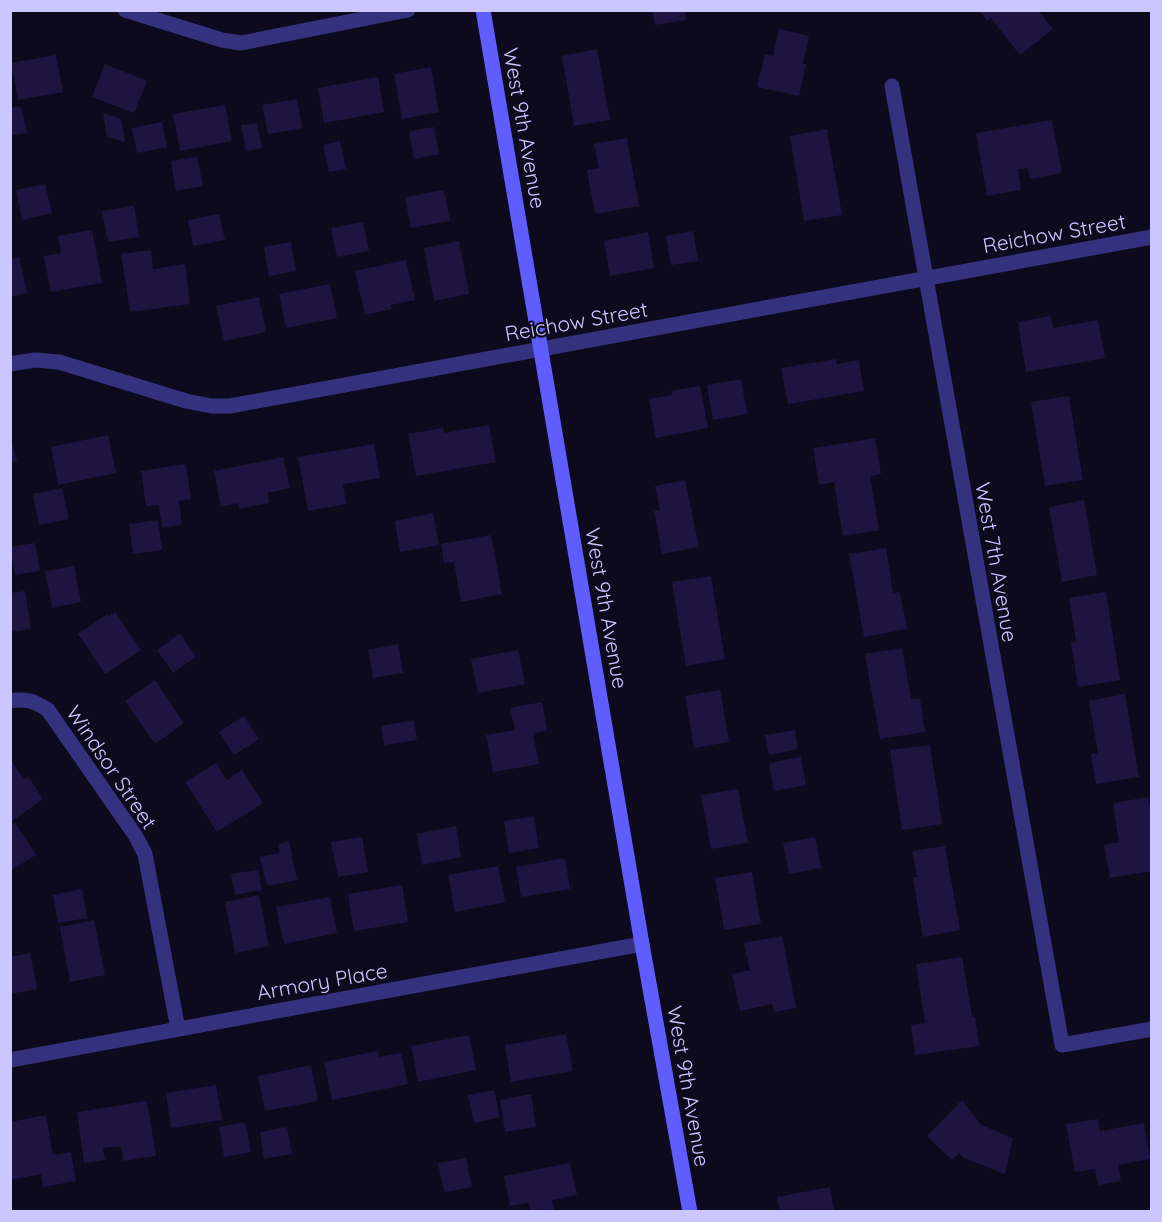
<svg xmlns="http://www.w3.org/2000/svg" width="1162" height="1222" viewBox="0 0 1162 1222" font-family="Quicksand,sans-serif">
<style>
.building{fill:#1d153f}
.lines{fill:none;stroke-linecap:round;stroke-linejoin:round}
.street{stroke:#34327f;stroke-width:15}
.secondary{stroke:#5f5dff;stroke-width:15}
.labels{text-anchor:middle;dominant-baseline:central;stroke-width:4.5;stroke-linejoin:round;paint-order:stroke}
.street-label{font-size:21px;fill:#ccc6ff;stroke:#0d0a1d}
</style>
<rect width="100%" height="100%" fill="#0d0a1d"/>
<!-- building -->
<g class="building">
<polygon points="652,10 685,10 686,20 655,25"/>
<polygon points="979,10 1038,10 1053,29 1020,55 991,18 987,21"/>
<polygon points="779,29 809,36 803,64 806,64 799,96 757,87 765,54 773,56"/>
<polygon points="597,49 610,120 574,126 562,56"/>
<polygon points="56,55 63,92 18,100 11,63"/>
<polygon points="105,64 147,81 134,113 92,97"/>
<polygon points="431,67 439,112 402,119 394,74"/>
<polygon points="378,77 384,112 324,123 318,88"/>
<polygon points="297,99 302,128 268,134 262,105"/>
<polygon points="225,105 232,141 180,151 173,114"/>
<polygon points="21,106 27,133 10,136 10,108"/>
<polygon points="103,113 121,119 125,142 107,137"/>
<polygon points="1052,120 1062,173 1030,179 1028,168 1018,169 1021,190 987,196 976,133"/>
<polygon points="162,122 167,147 137,153 132,128"/>
<polygon points="257,123 262,148 246,151 241,125"/>
<polygon points="434,127 439,154 414,159 409,131"/>
<polygon points="827,129 842,215 804,221 790,136"/>
<polygon points="627,138 639,206 595,214 587,170 599,168 594,144"/>
<polygon points="340,141 346,169 329,172 323,145"/>
<polygon points="197,157 203,186 176,191 171,161"/>
<polygon points="45,184 52,213 22,220 16,190"/>
<polygon points="444,190 450,221 411,228 405,197"/>
<polygon points="134,206 139,237 108,242 102,211"/>
<polygon points="219,214 225,240 193,246 188,220"/>
<polygon points="363,222 369,251 337,257 331,228"/>
<polygon points="92,230 102,283 51,292 44,256 61,253 58,236"/>
<polygon points="693,231 698,261 671,265 666,236"/>
<polygon points="648,232 654,268 610,276 604,241"/>
<polygon points="459,241 469,294 434,301 424,248"/>
<polygon points="291,242 296,271 269,276 264,247"/>
<polygon points="151,250 153,269 185,264 190,304 130,312 121,254"/>
<polygon points="19,257 27,293 10,297 10,259"/>
<polygon points="406,260 415,300 391,305 392,309 365,315 355,271"/>
<polygon points="330,284 337,318 286,328 279,294"/>
<polygon points="259,297 266,332 224,341 216,306"/>
<polygon points="1051,316 1053,328 1098,320 1105,358 1026,372 1018,322"/>
<polygon points="836,359 837,364 859,360 864,391 788,404 781,368"/>
<polygon points="741,379 747,414 713,420 707,385"/>
<polygon points="700,386 708,428 656,438 649,399 672,395 671,391"/>
<polygon points="1069,396 1083,480 1045,486 1031,402"/>
<polygon points="489,425 496,462 416,476 408,434 443,428 444,433"/>
<polygon points="10,434 17,461 10,462"/>
<polygon points="108,435 116,473 58,485 51,447"/>
<polygon points="875,438 881,474 870,476 879,530 843,536 834,482 819,485 813,448"/>
<polygon points="374,444 380,478 343,484 346,504 308,511 298,457"/>
<polygon points="283,457 290,488 268,493 269,503 239,509 238,503 221,507 214,471"/>
<polygon points="186,464 191,499 179,501 182,525 162,528 159,505 146,506 141,471"/>
<polygon points="685,480 699,547 662,554 654,511 660,510 655,486"/>
<polygon points="62,488 69,519 39,525 33,494"/>
<polygon points="1084,500 1097,575 1062,582 1049,507"/>
<polygon points="433,513 439,545 400,552 395,521"/>
<polygon points="158,520 162,550 133,554 129,524"/>
<polygon points="491,535 502,594 461,602 454,562 444,563 441,544"/>
<polygon points="35,543 40,571 15,575 10,547"/>
<polygon points="886,548 893,593 900,592 907,629 864,637 849,554"/>
<polygon points="74,566 81,602 52,608 45,571"/>
<polygon points="711,576 725,659 686,666 672,582"/>
<polygon points="25,591 31,629 10,632 10,593"/>
<polygon points="1106,592 1120,680 1078,687 1071,643 1076,642 1069,598"/>
<polygon points="115,612 141,650 105,674 78,634 108,614 109,616"/>
<polygon points="180,633 196,657 173,673 157,650"/>
<polygon points="398,644 403,673 373,678 368,650"/>
<polygon points="902,648 911,699 920,698 925,732 880,739 865,654"/>
<polygon points="518,650 525,684 478,693 471,659"/>
<polygon points="155,680 184,723 155,744 125,701"/>
<polygon points="720,690 729,742 694,748 685,696"/>
<polygon points="1125,694 1139,777 1096,784 1091,754 1098,753 1089,701"/>
<polygon points="542,702 547,731 533,733 539,764 493,772 486,735 515,730 510,708"/>
<polygon points="244,716 259,739 234,755 219,732"/>
<polygon points="414,720 417,740 384,745 381,726"/>
<polygon points="795,730 798,749 769,755 765,735"/>
<polygon points="930,745 942,824 902,830 890,750"/>
<polygon points="801,757 806,785 774,791 769,763"/>
<polygon points="12,762 24,779 28,776 43,799 12,821 10,763"/>
<polygon points="216,763 227,780 242,770 263,803 217,832 185,782"/>
<polygon points="738,789 748,843 711,849 701,795"/>
<polygon points="1148,797 1152,818 1152,871 1110,878 1104,845 1119,842 1113,803"/>
<polygon points="534,816 539,848 509,853 504,821"/>
<polygon points="15,823 36,855 10,871 10,826"/>
<polygon points="456,826 461,857 422,865 417,834"/>
<polygon points="362,837 368,872 338,877 331,842"/>
<polygon points="815,837 821,868 789,874 783,843"/>
<polygon points="289,841 297,880 267,886 260,857 280,853 278,844"/>
<polygon points="945,846 960,930 923,937 913,877 917,877 912,851"/>
<polygon points="565,858 570,889 521,897 516,867"/>
<polygon points="498,866 505,902 455,912 448,875"/>
<polygon points="258,870 262,890 235,895 231,874"/>
<polygon points="752,872 761,924 724,930 715,878"/>
<polygon points="402,885 408,922 354,931 348,894"/>
<polygon points="82,889 87,918 58,923 53,895"/>
<polygon points="259,895 269,946 235,953 225,902"/>
<polygon points="330,897 337,933 284,944 276,907"/>
<polygon points="94,920 105,975 70,982 60,927"/>
<polygon points="782,936 796,1008 774,1012 772,1004 740,1011 732,974 750,970 744,943"/>
<polygon points="30,953 37,989 10,994 10,957"/>
<polygon points="962,957 972,1017 975,1017 979,1046 915,1055 911,1025 925,1023 916,964"/>
<polygon points="566,1034 573,1071 511,1082 505,1045"/>
<polygon points="469,1035 476,1070 418,1082 411,1046"/>
<polygon points="378,1051 379,1057 401,1053 408,1084 332,1100 324,1062"/>
<polygon points="311,1065 318,1101 265,1111 258,1076"/>
<polygon points="216,1085 222,1120 171,1128 166,1093"/>
<polygon points="494,1090 500,1117 474,1123 468,1095"/>
<polygon points="531,1094 536,1127 505,1132 500,1100"/>
<polygon points="962,1100 981,1125 1013,1138 1005,1174 964,1158 959,1153 952,1160 927,1136"/>
<polygon points="147,1101 156,1156 123,1161 121,1146 103,1148 105,1160 84,1163 77,1112"/>
<polygon points="46,1115 53,1155 71,1152 76,1181 43,1187 41,1174 10,1180 10,1122"/>
<polygon points="1098,1119 1100,1131 1144,1123 1150,1159 1118,1165 1121,1181 1098,1185 1095,1169 1075,1172 1066,1124"/>
<polygon points="245,1122 251,1152 224,1157 219,1127"/>
<polygon points="287,1127 292,1154 264,1159 260,1132"/>
<polygon points="466,1158 472,1187 444,1192 438,1163"/>
<polygon points="570,1163 577,1195 552,1200 554,1209 541,1212 531,1212 529,1203 510,1206 504,1176"/>
<polygon points="830,1187 834,1212 780,1212 777,1197"/>
</g>
<g class="lines">
<!-- street -->
<g class="street">
<polyline points="125,10 222,40 241,43 408,10"/>
<polyline points="892,86 1062,1045 1152,1029"/>
<polyline points="10,364 35,360 59,362 186,401 211,406 230,406 1152,237"/>
<path d="M 10,701 C 25,698 35,701 48,710 L 135,835 L 145,854 L 178,1029"/>
<polyline points="10,1060 642,944"/>
</g>
<!-- secondary -->
<polyline class="secondary" points="483,10 642,944 690,1212"/>
</g>
<g class="labels">
<!-- street labels -->
<g class="street-label">
<text transform="translate(525 128) rotate(80)">West 9th Avenue</text>
<text transform="translate(1054 233) rotate(-10)">Reichow Street</text>
<text transform="translate(576 321) rotate(-10)">Reichow Street</text>
<text transform="translate(997 562) rotate(80)">West 7th Avenue</text>
<text transform="translate(607 608) rotate(80)">West 9th Avenue</text>
<text transform="translate(112 767) rotate(56)">Windsor Street</text>
<text transform="translate(322 981) rotate(-10)">Armory Place</text>
<text transform="translate(689 1086) rotate(80)">West 9th Avenue</text>
</g>
</g>
<!-- border -->
<rect width="1162" height="1222" fill="none" stroke="#ccc6ff" stroke-width="24"/>
</svg>
